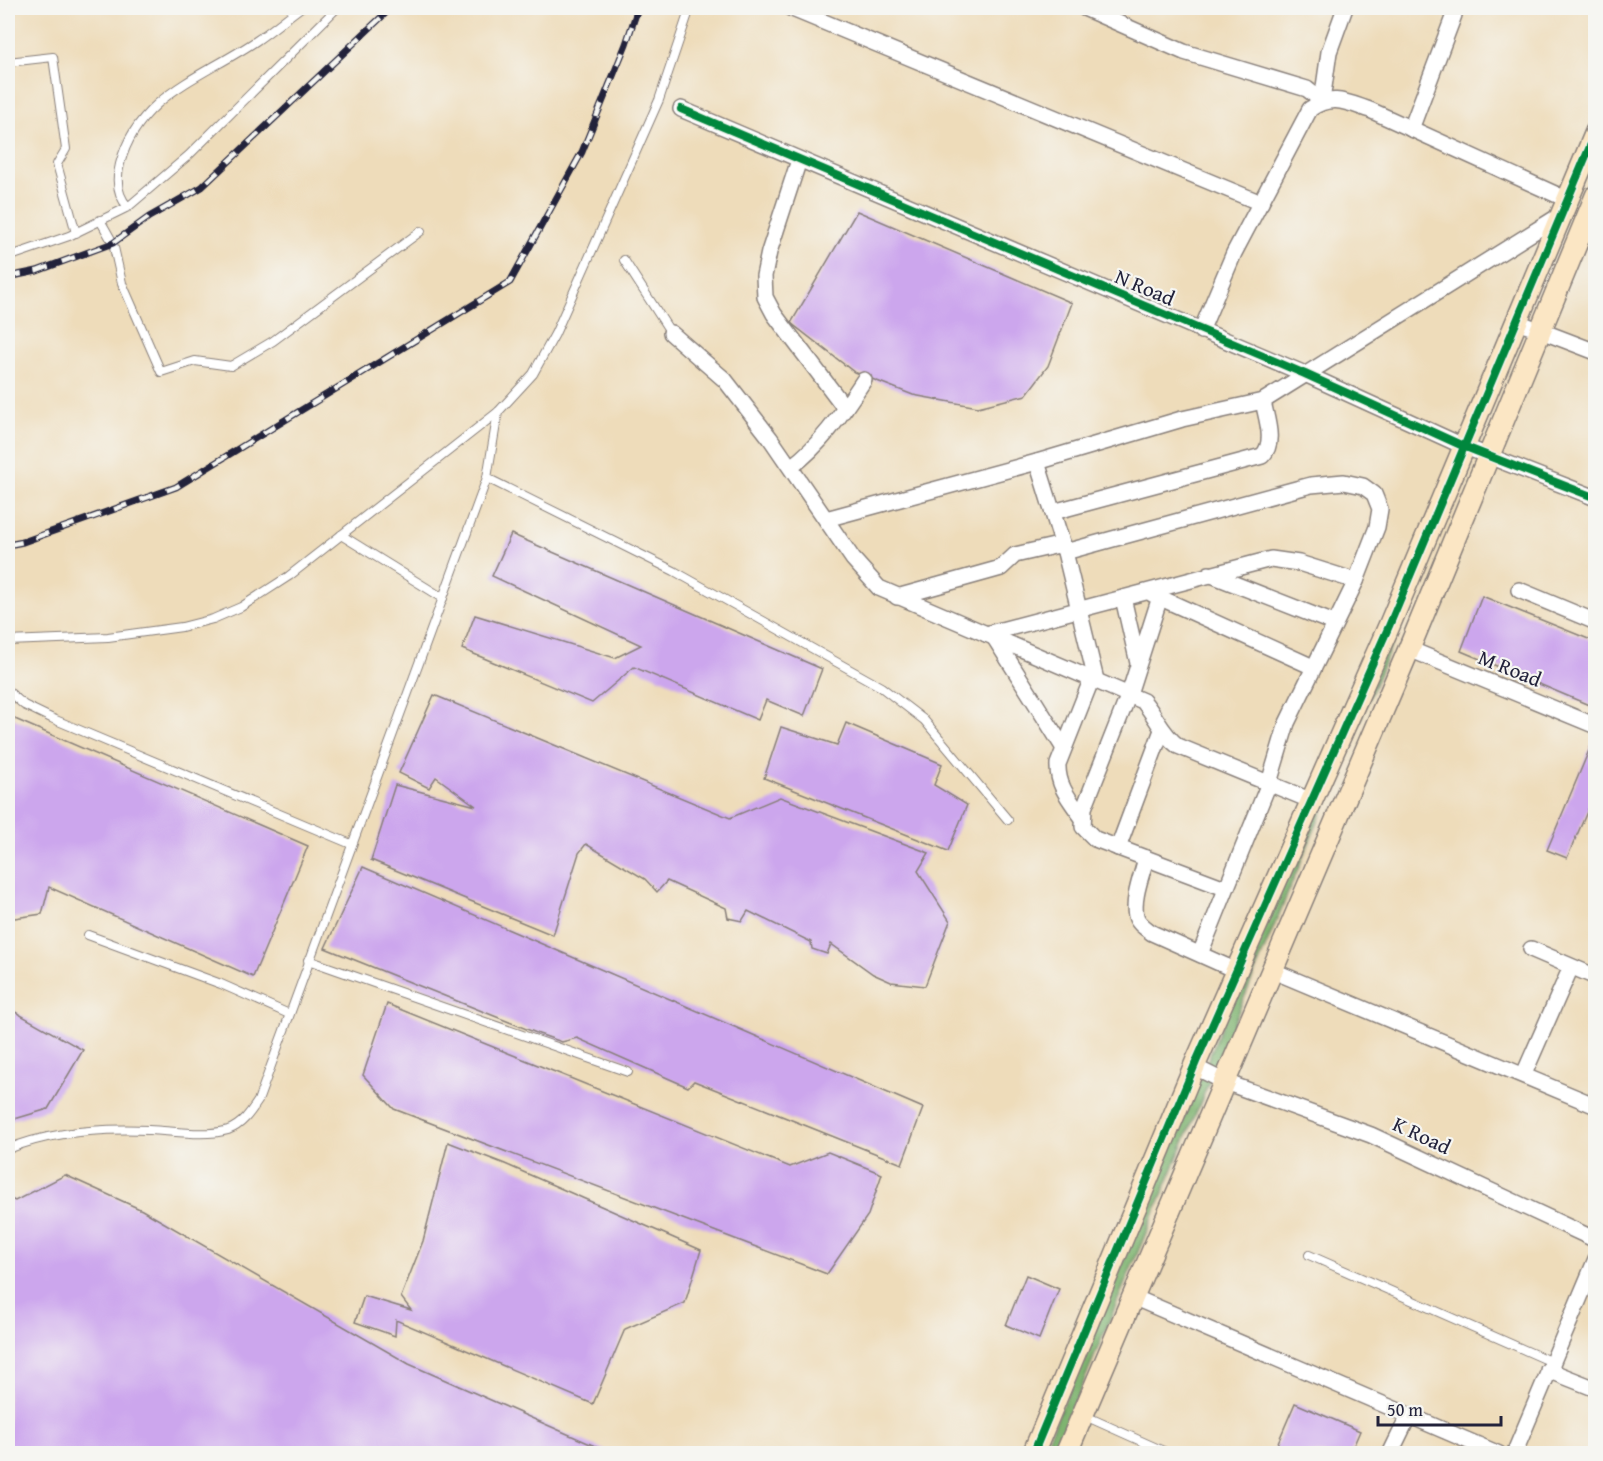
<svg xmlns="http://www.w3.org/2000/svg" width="1603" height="1461" viewBox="0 0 1603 1461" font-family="'Gentium Book Plus',serif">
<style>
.forest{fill:#7fb470;stroke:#506b56;stroke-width:1.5}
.building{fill:#cca6ed}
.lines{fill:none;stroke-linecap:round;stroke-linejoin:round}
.lane-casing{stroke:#887f7a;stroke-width:10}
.street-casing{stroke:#887f7a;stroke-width:18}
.secondary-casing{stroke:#887f7a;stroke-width:24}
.lane{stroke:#fff;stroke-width:8}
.street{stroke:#fff;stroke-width:15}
.secondary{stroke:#fbe6c4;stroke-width:21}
.rail-casing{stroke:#22223b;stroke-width:7}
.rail{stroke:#f6f6f2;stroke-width:4.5;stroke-dasharray:14;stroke-linecap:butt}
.cycleway-casing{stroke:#f6f6f2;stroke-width:11}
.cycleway{stroke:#00873e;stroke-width:8}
.labels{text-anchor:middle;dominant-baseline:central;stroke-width:4.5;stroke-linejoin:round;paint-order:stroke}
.street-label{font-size:21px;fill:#22223b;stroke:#f6f6f2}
</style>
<rect width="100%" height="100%" fill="#f6f6f2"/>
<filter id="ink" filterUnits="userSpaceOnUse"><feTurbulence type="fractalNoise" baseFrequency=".0167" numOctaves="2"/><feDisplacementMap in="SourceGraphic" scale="12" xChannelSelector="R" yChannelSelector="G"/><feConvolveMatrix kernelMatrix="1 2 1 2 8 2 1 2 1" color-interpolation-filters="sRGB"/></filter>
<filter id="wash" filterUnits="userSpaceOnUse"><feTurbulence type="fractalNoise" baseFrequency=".008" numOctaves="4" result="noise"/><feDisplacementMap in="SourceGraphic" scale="24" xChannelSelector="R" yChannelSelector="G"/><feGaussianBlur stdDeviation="1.35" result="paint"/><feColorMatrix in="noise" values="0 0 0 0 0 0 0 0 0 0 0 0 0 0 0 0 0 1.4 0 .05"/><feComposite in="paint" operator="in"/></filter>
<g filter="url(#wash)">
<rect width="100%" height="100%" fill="#eedcba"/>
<!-- forest -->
<polygon class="forest" points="1461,458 1468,462 1054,1453 1042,1454"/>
<g id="blocks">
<!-- building -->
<g class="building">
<polygon points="857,211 1072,303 1048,366 1026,395 978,407 913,395 854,372 791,323"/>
<polygon points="511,534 822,669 804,716 766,700 758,720 634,667 592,703 462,649 475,615 615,658 641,645 492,576"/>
<polygon points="1482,596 1596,642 1596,708 1461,651"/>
<polygon points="434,695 730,818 780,797 929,853 918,871 950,921 925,986 891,982 873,974 831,944 827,954 812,949 811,942 748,911 742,921 728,918 726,908 667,881 657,892 645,879 586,844 579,853 553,935 371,860 395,785 476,806 436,777 429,788 399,773"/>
<polygon points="8,716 308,846 253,977 49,887 42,914 8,919"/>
<polygon points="846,723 942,764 934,785 967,805 948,851 764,778 781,727 837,745"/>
<polygon points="1593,741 1596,742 1596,791 1567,858 1547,850"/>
<polygon points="363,867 923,1108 902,1164 694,1081 688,1087 577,1038 562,1042 539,1034 325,948"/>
<polygon points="387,1004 790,1167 828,1152 882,1174 868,1215 827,1274 394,1109 363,1075"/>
<polygon points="8,1008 83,1050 48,1109 8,1121"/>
<polygon points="448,1142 505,1164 701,1250 685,1303 625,1329 593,1404 396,1320 395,1336 355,1322 364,1296 411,1310 401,1297 423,1241"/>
<polygon points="65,1175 142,1210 409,1364 613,1454 8,1454 8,1198 15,1201"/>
<polygon points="1026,1275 1059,1289 1039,1339 1006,1325"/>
<polygon points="1295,1403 1360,1431 1350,1454 1273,1454"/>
</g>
</g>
</g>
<g filter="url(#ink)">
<use href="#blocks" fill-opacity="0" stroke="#887f7a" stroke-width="1.5"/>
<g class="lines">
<defs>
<g id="lane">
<polyline points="8,62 53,57 66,149 57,164 76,233"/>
<path d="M 128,207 C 117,195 116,179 120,164 C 138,95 203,77 256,41 C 271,31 285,19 300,8"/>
<polyline points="100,220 113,243 122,283 161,372 195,361 231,366 273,341 421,231"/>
<polyline points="8,257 69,236 128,207 189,155 337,8"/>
<polyline points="624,260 671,333"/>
<polyline points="487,478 674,571 881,687 924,720 1008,820"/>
<polyline points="341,535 443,598"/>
<polyline points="8,641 108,637 182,627 213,619 241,607 289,576 498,412 533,374 555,334 659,100 690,8"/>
<polyline points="8,691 24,705 51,718 351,844"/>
<polyline points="88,935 221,984 289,1014"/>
<polyline points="308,960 628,1072"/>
<path d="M 8,1149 C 52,1131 102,1128 149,1130 C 174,1131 204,1137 228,1130 C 242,1125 250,1113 258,1101 L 487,478 L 498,412"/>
<polyline points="1309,1255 1552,1362"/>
<polyline points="1083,1415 1170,1454"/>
</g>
<g id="street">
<polyline points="790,8 1261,203"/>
<polyline points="1084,8 1184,52 1307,89 1322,101"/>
<polyline points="1322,101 1329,52 1345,8"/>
<polyline points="681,109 1305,374 1463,446 1596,498"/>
<polyline points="1411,129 1454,15"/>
<polyline points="799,160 769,252 764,276 765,297 774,314 845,408"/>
<polyline points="1515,321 1596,352"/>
<path d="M 1201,331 L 1234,253 L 1310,109 C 1332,94 1346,102 1370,110 L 1566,199"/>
<path d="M 671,333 L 725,380 L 770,438 L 853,559 L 879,588 L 1143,701 C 1156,716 1162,734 1178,746 L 1312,801"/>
<polyline points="1037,462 1065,552 1096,680"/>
<path d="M 791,467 C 823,443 842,413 864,380"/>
<path d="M 1053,512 L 1262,456 C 1276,443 1266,418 1263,401"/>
<polyline points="826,519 1037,462 1182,419 1263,401 1559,216"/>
<polyline points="1065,552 1311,485 1344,482 1363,486 1374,494 1380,509 1377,527 1356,581 1287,723 1269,783 1200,954"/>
<polyline points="1209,574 1334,623"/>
<polyline points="1519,590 1596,622"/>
<polyline points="1152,594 1313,667"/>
<polyline points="897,597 994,570 1001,568 1015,555 1063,544"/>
<polyline points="1160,597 1129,694 1084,808 1083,827 1095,839 1225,888"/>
<polyline points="1123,598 1138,663"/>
<polyline points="986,634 1271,559 1299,563 1356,581"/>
<polyline points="994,637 1063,747"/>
<polyline points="1409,649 1596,726"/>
<path d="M 1082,817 C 1070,800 1057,786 1058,764 L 1092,678"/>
<polyline points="1118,848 1162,730"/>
<path d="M 1146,858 C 1142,875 1132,899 1136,916 C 1138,924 1146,928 1152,933 L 1237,971"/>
<polyline points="1531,949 1596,977"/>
<polyline points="1271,970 1596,1106"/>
<polyline points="1195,1067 1225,1082 1371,1135 1596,1240"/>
<polyline points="1524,1074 1571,967"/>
<polyline points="1133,1297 1499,1454"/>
<polyline points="1548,1370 1596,1389"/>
<polyline points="1390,1454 1409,1415"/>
<polyline points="1514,1454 1596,1259"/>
</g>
<g id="secondary">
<polyline points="1033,1454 1196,1062 1389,626 1596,132"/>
<polyline points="1066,1454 1409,649 1596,196"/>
</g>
</defs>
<!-- lane casing -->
<use href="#lane" class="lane-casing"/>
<!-- street casing -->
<use href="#street" class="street-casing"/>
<!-- secondary casing -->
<use href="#secondary" class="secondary-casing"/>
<!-- lane -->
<use href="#lane" class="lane"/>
<!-- street -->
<use href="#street" class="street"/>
<!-- secondary -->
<use href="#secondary" class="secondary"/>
<defs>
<g id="rail">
<polyline points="8,277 37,271 113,243 149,217 202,187 391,8"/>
<polyline points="8,545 23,542 176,487 510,282 582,152 626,44 638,8"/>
</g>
</defs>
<!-- rail casing -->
<use href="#rail" class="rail-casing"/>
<!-- rail -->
<use href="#rail" class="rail"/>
<defs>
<g id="cycleway">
<polyline points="681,109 1305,374 1463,446 1596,498"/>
<polyline points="1033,1454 1196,1062 1389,626 1596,132"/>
</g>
</defs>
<!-- cycleway casing -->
<use href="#cycleway" class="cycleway-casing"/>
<!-- cycleway -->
<use href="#cycleway" class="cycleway"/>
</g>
</g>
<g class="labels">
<!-- street labels -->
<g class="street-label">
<text transform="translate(1145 287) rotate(23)">N Road</text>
<text transform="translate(1510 668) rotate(22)">M Road</text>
<text transform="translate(1422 1135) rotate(25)">K Road</text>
</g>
</g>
<!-- margin -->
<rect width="1603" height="1461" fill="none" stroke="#f6f6f2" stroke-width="30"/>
<!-- scale -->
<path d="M1378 1416v9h123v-9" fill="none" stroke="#22223b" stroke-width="3"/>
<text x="1387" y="1416" font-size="18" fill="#22223b" stroke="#f6f6f2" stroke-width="4.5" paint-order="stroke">50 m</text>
</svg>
